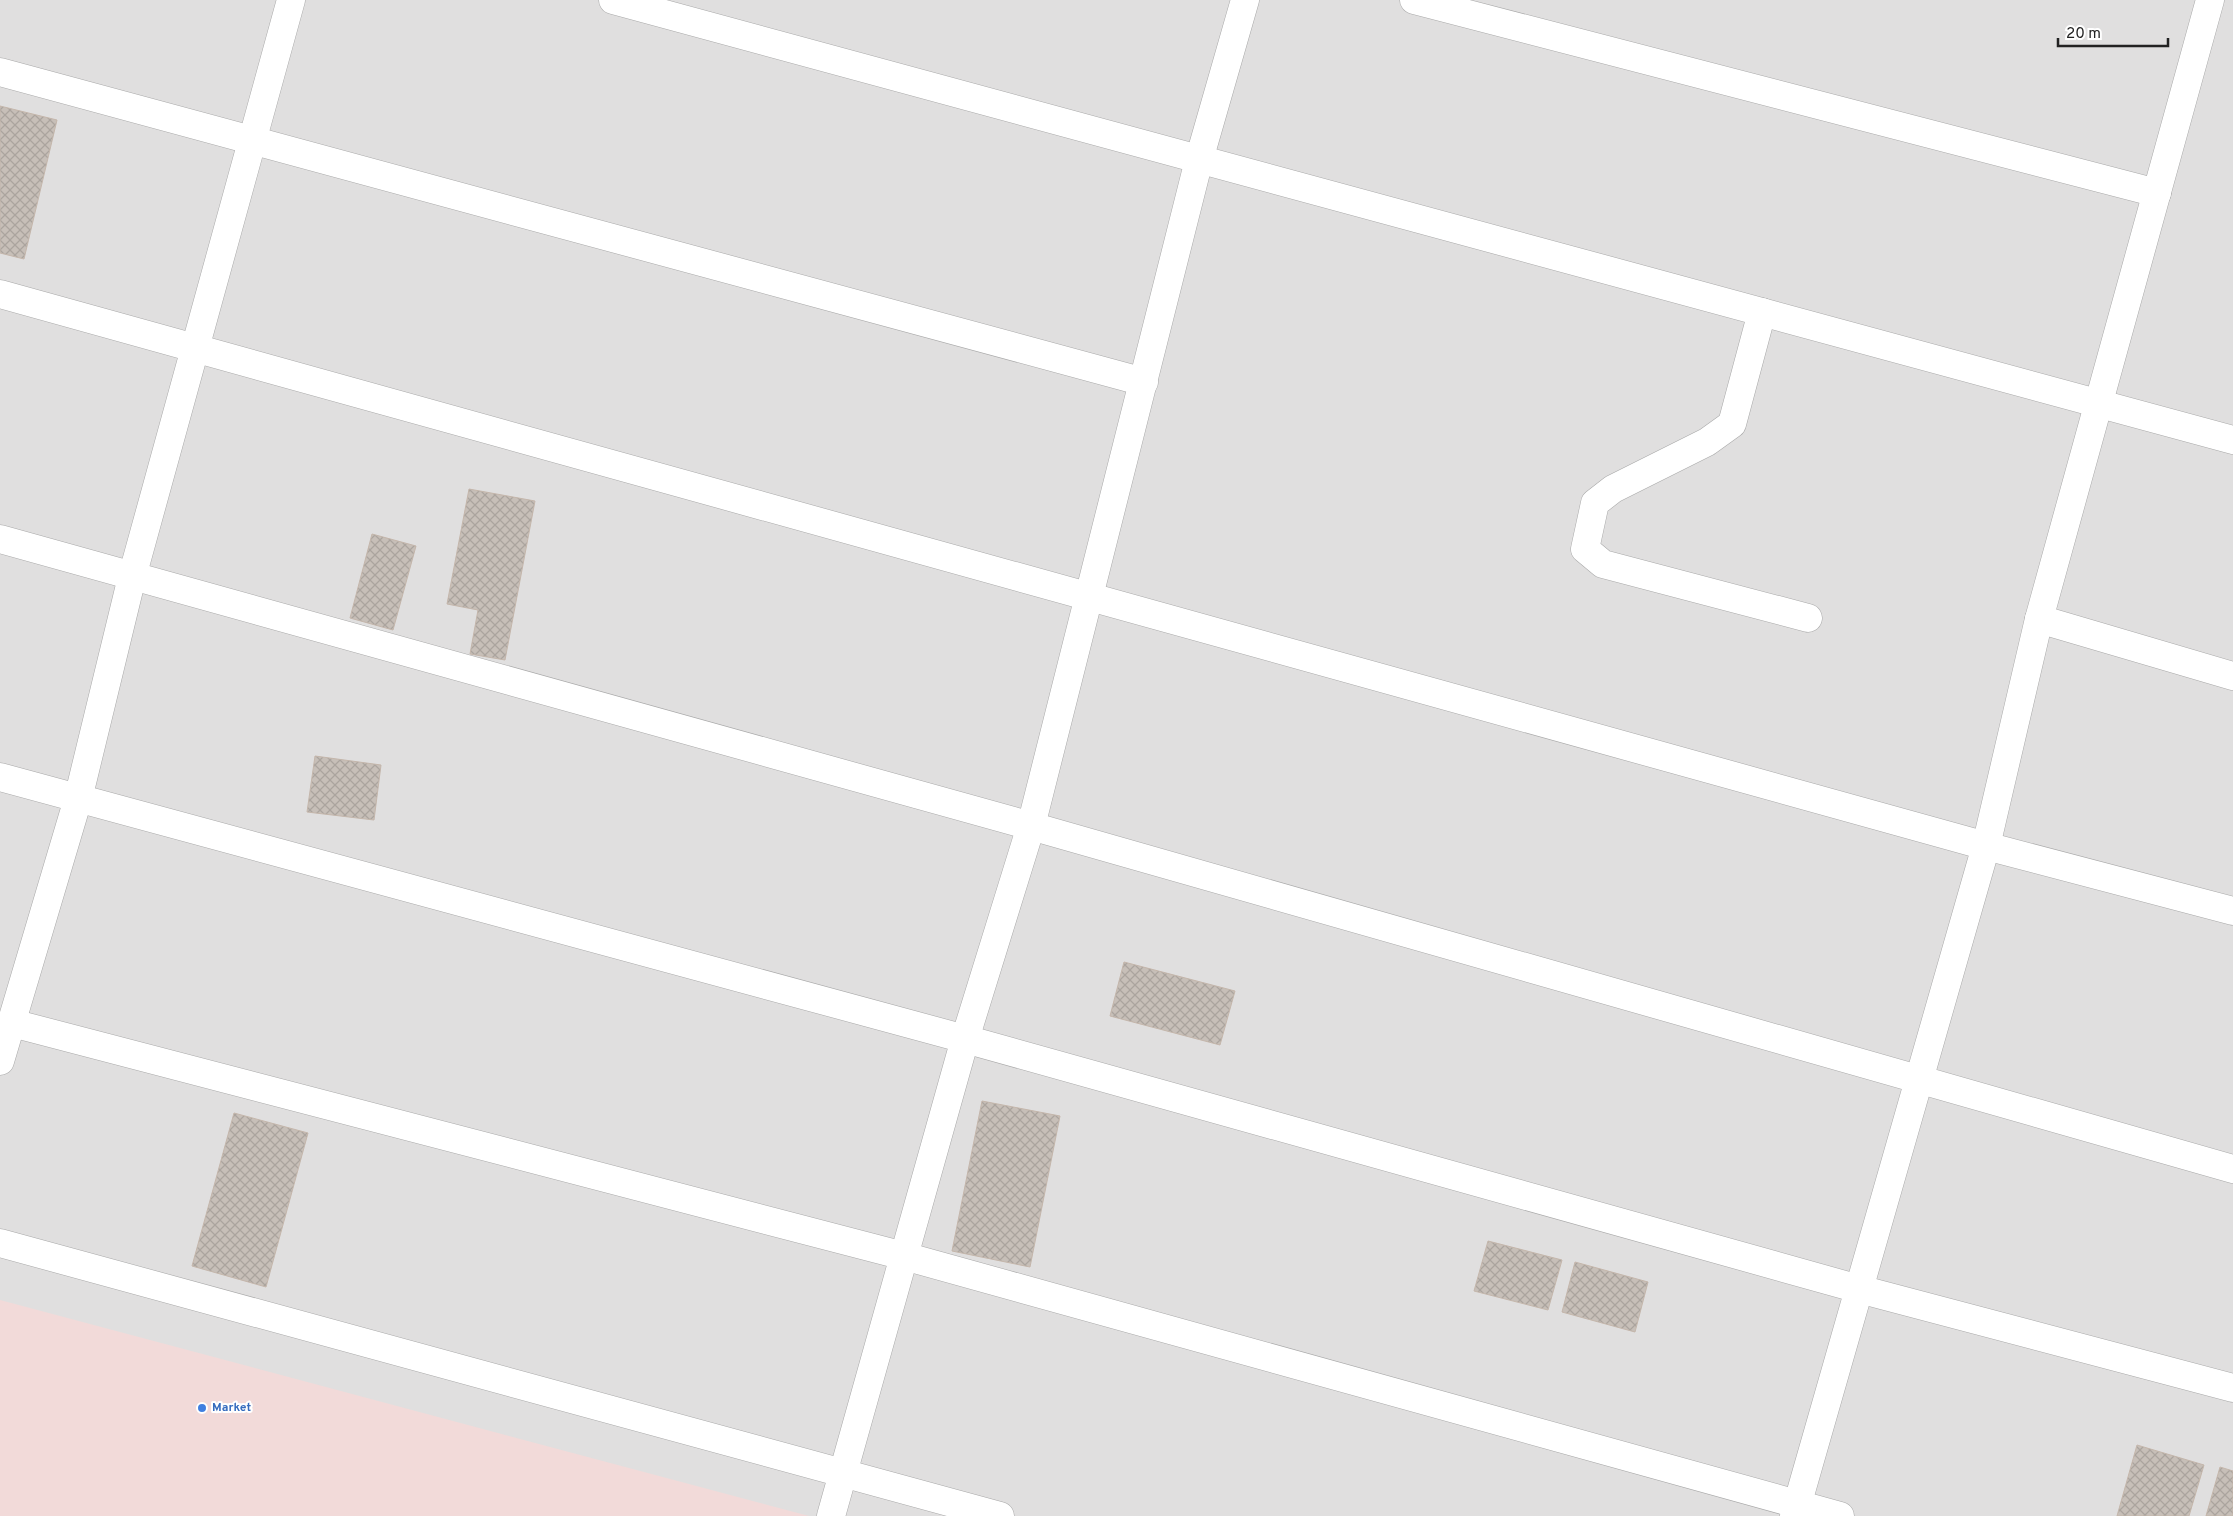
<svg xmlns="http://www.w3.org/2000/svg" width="2233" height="1516" viewBox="0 0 2233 1516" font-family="Overpass,sans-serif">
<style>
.residential{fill:#e0dfdf}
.commercial{fill:#f2dad9}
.building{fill:url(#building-cross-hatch);stroke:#c4b6ab}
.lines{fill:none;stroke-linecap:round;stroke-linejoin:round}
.minor-casing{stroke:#a9a9a9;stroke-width:29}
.minor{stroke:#fff;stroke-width:28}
.shop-dot{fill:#3f7fe0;stroke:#fff;stroke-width:2}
.labels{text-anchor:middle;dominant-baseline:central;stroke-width:4;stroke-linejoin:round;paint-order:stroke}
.shop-label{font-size:12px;font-weight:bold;fill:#366cbe;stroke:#fff;text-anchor:start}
</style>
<defs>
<pattern id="building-cross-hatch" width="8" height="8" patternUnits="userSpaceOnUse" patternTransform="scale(1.25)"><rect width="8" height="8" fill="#c7bfb8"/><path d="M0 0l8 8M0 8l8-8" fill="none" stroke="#aba49e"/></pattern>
</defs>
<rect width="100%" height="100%" fill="#f2efe9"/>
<!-- residential -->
<rect class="residential" x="0" y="0" width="2233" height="1516"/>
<!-- commercial -->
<polygon class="commercial" points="0,1300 809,1516 0,1516"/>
<!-- building -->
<g class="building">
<polygon points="0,106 57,120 24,259 0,253"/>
<polygon points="469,489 535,501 505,660 470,654 478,610 447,604"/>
<polygon points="372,534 416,546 393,630 350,618"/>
<polygon points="315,756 381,765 374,820 307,812"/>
<polygon points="1124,962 1235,991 1220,1045 1110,1016"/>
<polygon points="982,1101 1060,1116 1030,1267 952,1251"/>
<polygon points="234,1113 308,1133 266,1287 192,1266"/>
<polygon points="1488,1241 1562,1260 1548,1310 1474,1291"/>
<polygon points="1575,1262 1648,1282 1635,1332 1562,1312"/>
<polygon points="2137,1445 2204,1465 2189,1516 2117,1516"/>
<polygon points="2220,1467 2233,1471 2233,1516 2206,1516"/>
</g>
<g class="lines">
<defs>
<g id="minor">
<polyline points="613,0 2233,440"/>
<polyline points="1414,0 2157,193"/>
<polyline points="0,72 1144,382"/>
<polyline points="0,294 1986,846 2233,911"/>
<polyline points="1762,312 1732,424 1707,442 1613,489 1595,503 1585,549 1603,564 1808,618"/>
<polyline points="0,539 1031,826 2233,1169"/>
<polyline points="2039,619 2233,676"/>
<polyline points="0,777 965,1039 1859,1289 2233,1388"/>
<polyline points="12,1023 904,1256 1840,1516"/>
<polyline points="0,1061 78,799 132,577 291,0"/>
<polyline points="0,1243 1000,1516"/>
<polyline points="831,1516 965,1039 1031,826 1199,160 1245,0"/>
<polyline points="1794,1516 1986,846 2039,619 2210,0"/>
</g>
</defs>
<!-- minor casing -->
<use href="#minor" class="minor-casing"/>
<!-- minor -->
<use href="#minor" class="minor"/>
</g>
<!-- markers -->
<circle class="shop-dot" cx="202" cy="1408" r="5"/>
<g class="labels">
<!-- shop labels -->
<g class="shop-label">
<text x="212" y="1408">Market</text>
</g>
</g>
<!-- scale -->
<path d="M2058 38v8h110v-8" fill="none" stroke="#222222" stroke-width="2.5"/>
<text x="2066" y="38" font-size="15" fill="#222222" stroke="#ffffff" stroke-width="4" paint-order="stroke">20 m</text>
</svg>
